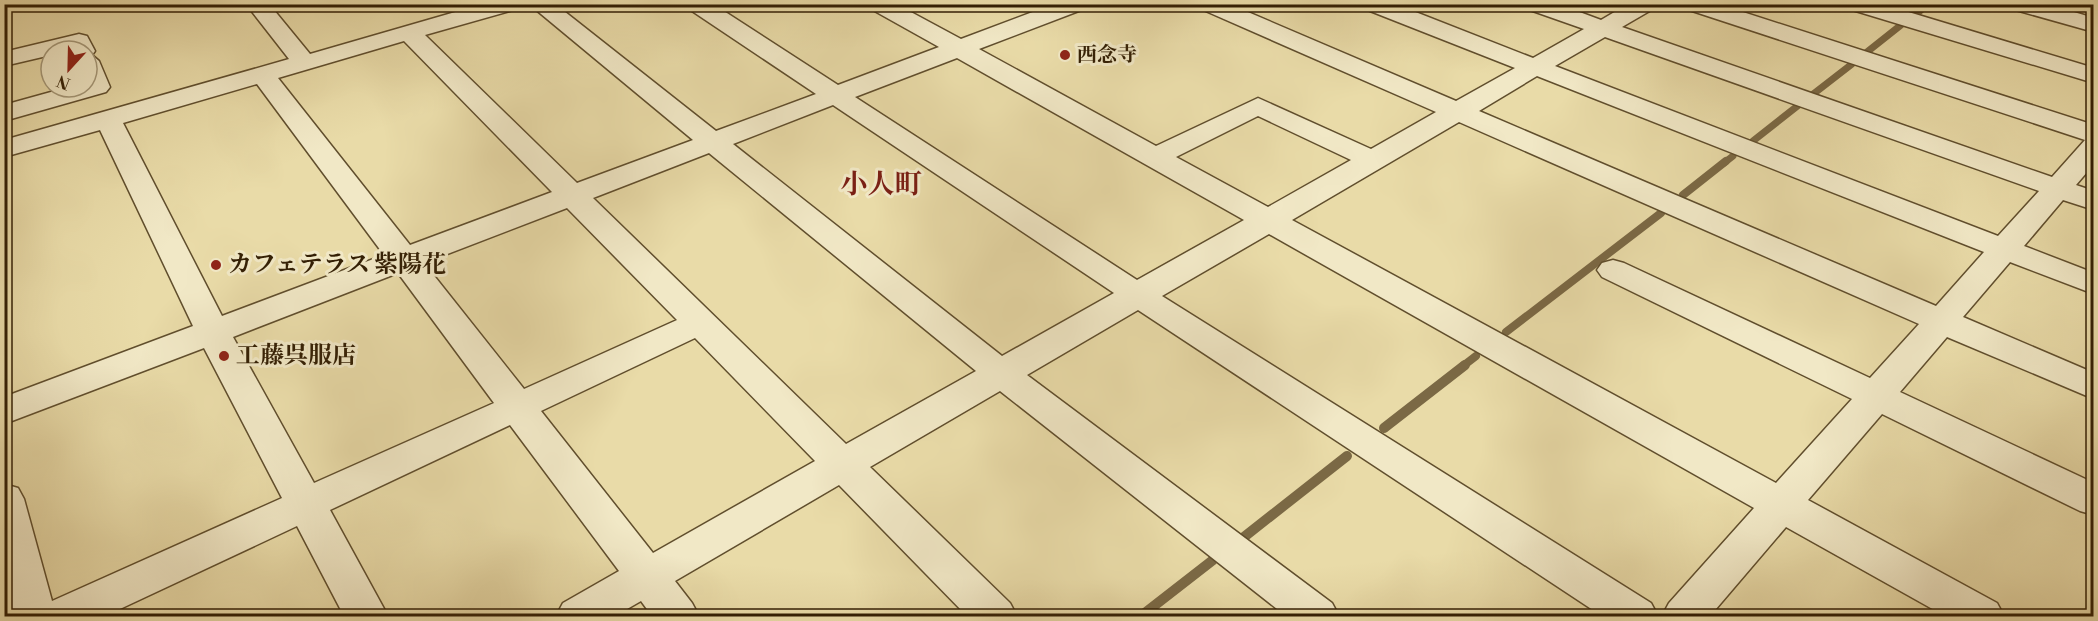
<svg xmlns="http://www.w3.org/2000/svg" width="2098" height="621" viewBox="0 0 2098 621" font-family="'Libre Bodoni','Noto Serif JP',serif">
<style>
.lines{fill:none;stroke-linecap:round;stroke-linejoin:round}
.stream-far2{stroke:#7b6945;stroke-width:7}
.stream-far1{stroke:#7b6945;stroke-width:8}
.stream{stroke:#7b6945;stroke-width:10}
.minor-casing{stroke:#604e2d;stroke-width:3}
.minor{fill:#f1e8c6;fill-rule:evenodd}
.poi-dot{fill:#8f2418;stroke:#f1e8c6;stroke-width:2}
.labels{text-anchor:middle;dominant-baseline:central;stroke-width:6;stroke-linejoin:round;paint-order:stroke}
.far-poi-label{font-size:20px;font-weight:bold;fill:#331f04;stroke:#f1e8c6;text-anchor:start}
.poi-label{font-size:24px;font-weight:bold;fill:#331f04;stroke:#f1e8c6;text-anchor:start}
.quarter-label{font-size:27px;font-weight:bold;fill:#7a1f14;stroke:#f1e8c6}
</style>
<rect width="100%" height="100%" fill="#e9dba8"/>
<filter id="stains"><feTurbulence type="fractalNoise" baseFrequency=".00333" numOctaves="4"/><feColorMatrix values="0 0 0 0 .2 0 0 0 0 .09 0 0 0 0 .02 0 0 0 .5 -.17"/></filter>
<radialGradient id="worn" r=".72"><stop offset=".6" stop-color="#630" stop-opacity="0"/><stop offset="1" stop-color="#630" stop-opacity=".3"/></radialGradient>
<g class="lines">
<!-- stream-far2 -->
<g class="stream-far2">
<polyline points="1915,15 1928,4"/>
<polyline points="1867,52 1901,25"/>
<polyline points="1812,95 1852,64"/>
<polyline points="1753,141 1800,104"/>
<polyline points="1724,163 1733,156"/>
</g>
<!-- stream-far1 -->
<g class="stream-far1">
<polyline points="1683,195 1726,161"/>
<polyline points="1506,332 1661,213"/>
<polyline points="1463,366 1476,356"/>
</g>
<!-- stream -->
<g class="stream">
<polyline points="1384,428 1465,365"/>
<polyline points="1244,537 1347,456"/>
<polyline points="1141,616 1213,560"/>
</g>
<defs>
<g id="minor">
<path d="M 246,4 L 269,4 L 310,54 L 483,4 L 520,4 L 517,9 L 425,35 L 577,183 L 693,140 L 529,4 L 555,4 L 716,131 L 816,94 L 689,9 L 686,4 L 713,4 L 838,85 L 939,47 L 871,9 L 868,4 L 896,4 L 961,39 L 1054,4 L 1087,4 L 1084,9 L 979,49 L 1156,146 L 1258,98 L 1371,149 L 1436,112 L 1201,9 L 1198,4 L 1229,4 L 1456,101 L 1515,68 L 1365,9 L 1362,4 L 1395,4 L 1533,58 L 1584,29 L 1527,9 L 1524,4 L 1558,4 L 1601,20 L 1628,4 L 1656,4 L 1653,9 L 1622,27 L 2052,177 L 2085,140 L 1686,9 L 1683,4 L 1718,4 L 2094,125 L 2094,164 L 2076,185 L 2094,191 L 2094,210 L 2063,200 L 2024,246 L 2094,273 L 2094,294 L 2010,262 L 1963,317 L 2094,373 L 2094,399 L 1947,337 L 1900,392 L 2094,483 L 2094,515 L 2080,511 L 1882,414 L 1808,500 L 1997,603 L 2004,616 L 1945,616 L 1786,527 L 1710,616 L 1662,616 L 1669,603 L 1754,508 L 1269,234 L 1162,296 L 1651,603 L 1658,616 L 1602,616 L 1138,310 L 1027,375 L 1332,603 L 1339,616 L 1286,616 L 1000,391 L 870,467 L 1010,603 L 1017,616 L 967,616 L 839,485 L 675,581 L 692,603 L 699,616 L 652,616 L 641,601 L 615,616 L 556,616 L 563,603 L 619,571 L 510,425 L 330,510 L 388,616 L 344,616 L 297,526 L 105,616 L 12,616 L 4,584 L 4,484 L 18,488 L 24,499 L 52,601 L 282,498 L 204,348 L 4,424 L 4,397 L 193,326 L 100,130 L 4,157 L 4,140 L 289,59 ZM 1605,37 L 2039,191 L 1998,236 L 1555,66 ZM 404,41 L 552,192 L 410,245 L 278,78 ZM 957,58 L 1244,220 L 1137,280 L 855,97 ZM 1537,76 L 1984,252 L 1936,306 L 1479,111 ZM 257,84 L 384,255 L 222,316 L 123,123 ZM 833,105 L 1114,293 L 1002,356 L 733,144 ZM 1258,116 L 1351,160 L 1268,207 L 1176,157 ZM 1459,122 L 1919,324 L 1870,378 L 1624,263 L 1613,260 L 1602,263 L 1597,270 L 1602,277 L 1852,399 L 1776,483 L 1292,220 ZM 709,153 L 976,371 L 846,444 L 593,198 ZM 567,208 L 677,320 L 524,389 L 424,263 ZM 398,273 L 494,403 L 314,483 L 233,337 ZM 695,338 L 815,461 L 653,553 L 541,411 Z"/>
<polygon points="1846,4 1882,4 2094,68 2094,83 1849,9"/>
<polygon points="2009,4 2047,4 2094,18 2094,32 2012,9"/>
<polygon points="79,34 87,36 95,51 92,55 99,61 110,87 106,92 4,121 4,105 69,87 87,87 87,51 51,51 51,55 4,66 4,52"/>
</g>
</defs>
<!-- minor casing -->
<use href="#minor" class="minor-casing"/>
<!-- minor -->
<use href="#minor" class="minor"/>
</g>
<!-- markers -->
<g class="poi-dot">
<circle cx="1065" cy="55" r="6"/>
<circle cx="216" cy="265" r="6"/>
<circle cx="224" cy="356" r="6"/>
</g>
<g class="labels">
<!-- far-poi labels -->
<g class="far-poi-label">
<text x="1077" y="55">西念寺</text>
</g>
<!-- poi labels -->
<g class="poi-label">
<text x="228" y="265">カフェテラス 紫陽花</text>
<text x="236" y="356">工藤呉服店</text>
</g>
<!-- quarter labels -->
<g class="quarter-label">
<text x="881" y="185">小人町</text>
</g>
</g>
<!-- margin -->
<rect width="2098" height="621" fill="none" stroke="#e9dba8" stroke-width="24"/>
<rect x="6" y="6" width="2086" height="609" fill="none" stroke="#331f04" stroke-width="3"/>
<rect x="12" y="12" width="2074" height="597" fill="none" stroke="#331f04" stroke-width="1.5"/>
<!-- north arrow -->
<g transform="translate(69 69) rotate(202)"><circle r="28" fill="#f1e8c6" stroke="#a59878" stroke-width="1.5"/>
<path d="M0-4.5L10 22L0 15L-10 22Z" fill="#8f2418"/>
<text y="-9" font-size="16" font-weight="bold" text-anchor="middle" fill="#331f04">N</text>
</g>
<rect width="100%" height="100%" filter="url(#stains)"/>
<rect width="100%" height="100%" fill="url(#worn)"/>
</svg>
